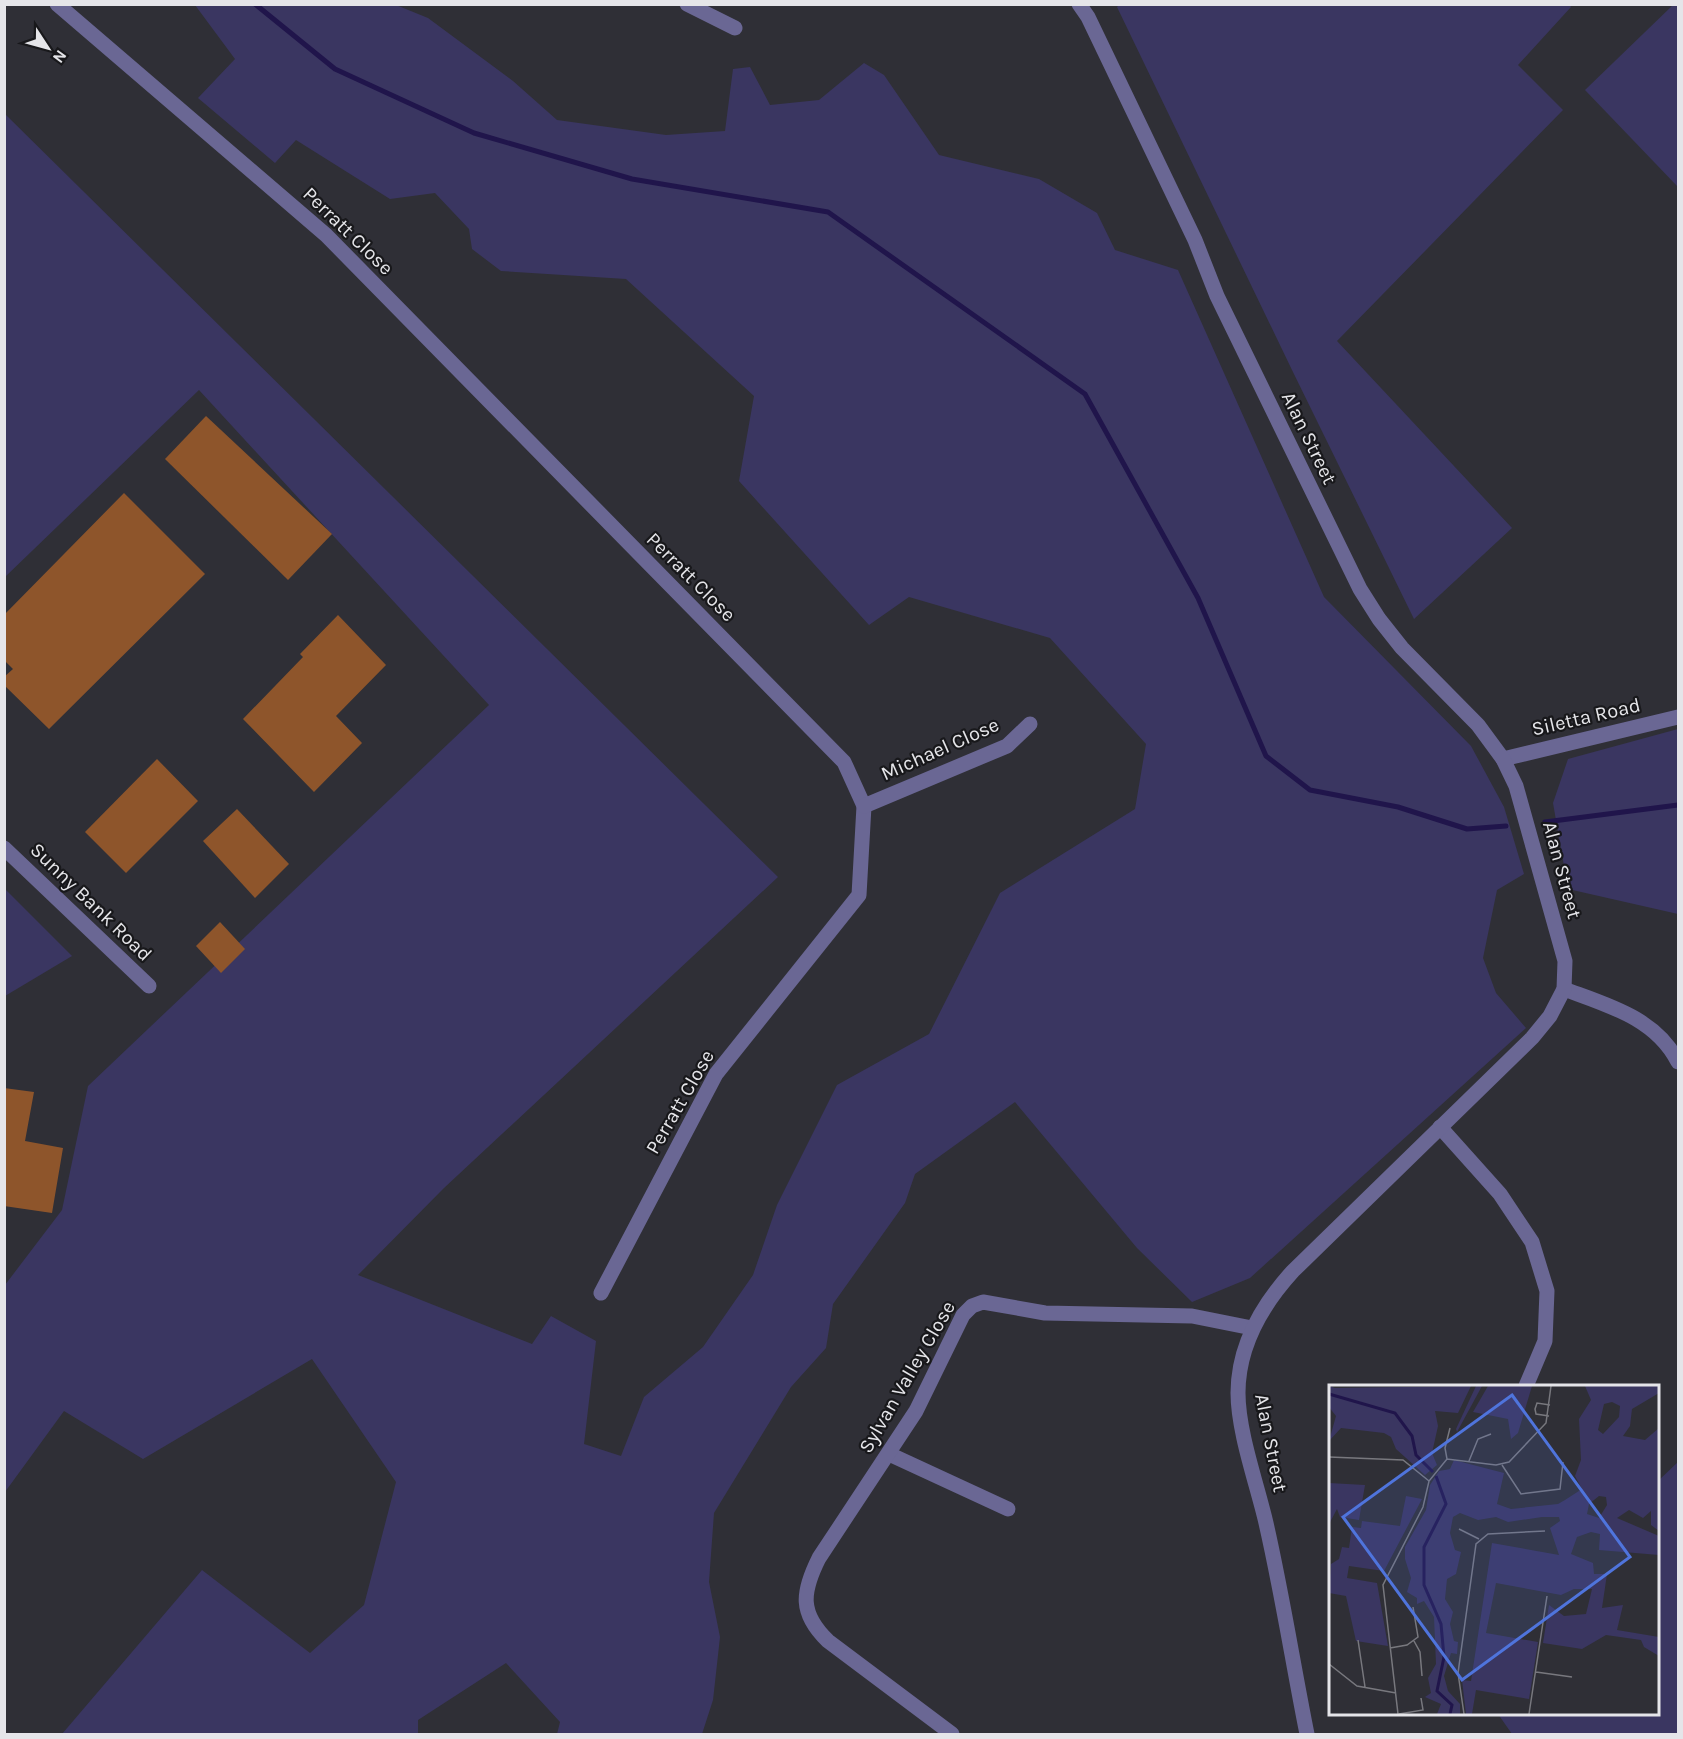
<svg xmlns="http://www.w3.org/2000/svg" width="1683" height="1739" viewBox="0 0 1683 1739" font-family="Karla,sans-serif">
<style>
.green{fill:#3a3661}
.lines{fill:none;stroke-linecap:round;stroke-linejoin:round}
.stream{stroke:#20154b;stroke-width:5}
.building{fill:#8e552b}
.minor{stroke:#6a6794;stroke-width:15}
.tertiary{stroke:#6a6794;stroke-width:15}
.labels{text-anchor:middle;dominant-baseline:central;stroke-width:4.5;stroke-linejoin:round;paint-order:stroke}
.street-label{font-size:20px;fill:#e5e5e9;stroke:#18181b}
.inset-river{fill:none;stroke:#20154b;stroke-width:3}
.inset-road{fill:none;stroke:#78787e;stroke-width:1.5}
.view{fill:#4f74dc;fill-opacity:0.15;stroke:#4f74dc;stroke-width:3}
.inset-edge{fill:none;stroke:#e5e5e9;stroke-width:3}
</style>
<rect width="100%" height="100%" fill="#2f2f36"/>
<!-- green -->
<g class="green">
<polygon points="1120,4 1569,4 1571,7 1518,65 1563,110 1337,341 1512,528 1414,619 1292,370 1117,7"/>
<polygon points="195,5 396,5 428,18 513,81 557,120 666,135 725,131 733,69 750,67 770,105 819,100 864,63 884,75 939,155 1039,179 1097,213 1115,250 1178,270 1324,597 1471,746 1504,807 1524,874 1497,890 1483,958 1496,993 1526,1028 1250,1278 1192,1302 1137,1248 1015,1102 915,1174 905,1203 833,1304 826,1348 791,1387 714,1513 709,1582 720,1637 713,1700 702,1734 557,1734 560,1722 506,1663 418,1720 418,1734 62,1734 202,1570 310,1653 364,1605 396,1482 312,1359 143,1459 64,1411 5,1492 5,1285 62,1210 88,1086 489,705 199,390 5,577 5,114 778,877 444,1188 358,1275 532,1344 551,1316 596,1341 584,1444 621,1456 644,1397 703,1347 753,1275 777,1205 837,1085 929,1034 1000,893 1135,809 1146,744 1050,638 909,597 869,625 739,481 754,396 626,279 501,271 472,249 469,229 435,193 390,199 296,140 275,163 198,98 235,59"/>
<polygon points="1673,5 1678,5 1678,187 1585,90"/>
<polygon points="1678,729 1678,914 1568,889 1553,803 1568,759"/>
<polygon points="5,889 72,956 5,996 4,996"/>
<polygon points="1678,1462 1678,1734 1512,1734 1498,1714 1658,1714 1658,1481"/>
</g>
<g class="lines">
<!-- stream -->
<g class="stream">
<polyline points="255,4 335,69 474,133 632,179 828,212 1085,394 1198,598 1266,756 1310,790 1398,807 1467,829 1506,826"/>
<polyline points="1545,822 1678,805"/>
</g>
</g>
<!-- building -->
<g class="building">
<polygon points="206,416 332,534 288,580 165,459"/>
<polygon points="124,493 205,574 49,729 4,685 4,677 13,669 4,660 4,615"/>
<polygon points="338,615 386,665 336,716 362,743 314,792 243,719 303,657 300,654"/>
<polygon points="157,759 198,801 126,873 85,832"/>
<polygon points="237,809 289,864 255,898 203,841"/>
<polygon points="220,922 245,949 221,973 196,946"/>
<polygon points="4,1088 34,1092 25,1141 63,1148 52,1213 4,1206"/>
</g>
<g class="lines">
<!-- minor -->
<g class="minor">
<polyline points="57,4 326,235 844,762 864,806 859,895 716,1074 601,1293"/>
<polyline points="687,4 735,28"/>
<polyline points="1503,759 1678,717"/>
<polyline points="864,806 1007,746 1030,724"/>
<polyline points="4,848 149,986"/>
<path d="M 1564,989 C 1607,1005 1656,1018 1678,1062"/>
<polyline points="1440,1127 1500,1194 1532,1242 1547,1291 1545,1341 1526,1386"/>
<polyline points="889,1454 1008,1509"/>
<path d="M 952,1734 L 828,1641 C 799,1613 802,1592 819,1558 L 916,1411 L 963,1315 L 972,1306 L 983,1302 L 1045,1313 L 1192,1316 L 1252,1328"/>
</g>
<!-- tertiary -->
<path class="tertiary" d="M 1079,4 L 1088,17 L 1195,240 L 1217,296 L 1360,589 L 1379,619 L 1402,648 L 1478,725 L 1503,759 L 1516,786 L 1565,961 L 1564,989 L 1550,1016 L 1532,1038 L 1293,1271 C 1262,1305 1238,1345 1238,1393 C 1238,1432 1257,1484 1266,1523 C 1282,1593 1293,1664 1307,1734"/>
</g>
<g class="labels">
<!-- street labels -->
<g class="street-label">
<text transform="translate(348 231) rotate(44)">Perratt Close</text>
<text transform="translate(1309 438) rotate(64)">Alan Street</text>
<text transform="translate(691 577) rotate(45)">Perratt Close</text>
<text transform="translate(1586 717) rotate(-13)">Siletta Road</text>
<text transform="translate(940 749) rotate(-24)">Michael Close</text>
<text transform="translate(1562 870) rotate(75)">Alan Street</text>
<text transform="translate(91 902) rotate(44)">Sunny Bank Road</text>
<text transform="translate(680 1102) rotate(-60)">Perratt Close</text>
<text transform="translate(907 1377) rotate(-60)">Sylvan Valley Close</text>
<text transform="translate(1271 1443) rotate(79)">Alan Street</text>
</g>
</g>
<!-- overview -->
<g transform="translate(1329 1385)">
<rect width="330" height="330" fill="#2f2f36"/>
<path d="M 0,1 L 6,3 L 142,1 L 129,28 L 106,26 L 109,41 L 103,68 L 108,80 L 96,90 L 67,64 L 62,52 L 55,48 L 12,43 L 0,56 L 7,31 L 0,22 ZM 147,1 L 153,1 L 128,47 L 127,44 ZM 159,1 L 203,1 L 189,48 L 182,54 L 179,34 L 144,27 ZM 256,1 L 330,1 L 330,8 L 303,24 L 301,41 L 294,51 L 316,55 L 330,43 L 330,146 L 322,140 L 322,126 L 314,133 L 300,125 L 288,133 L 330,151 L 330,170 L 270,165 L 271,149 L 262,147 L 248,152 L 242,169 L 264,178 L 265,189 L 278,189 L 273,223 L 294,220 L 288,245 L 330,252 L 330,271 L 315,262 L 312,255 L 277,250 L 253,264 L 214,258 L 220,220 L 235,231 L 257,229 L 263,204 L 245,204 L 232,210 L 167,198 L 157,248 L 209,257 L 200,314 L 147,305 L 143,329 L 137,329 L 133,295 L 142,296 L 163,158 L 230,170 L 221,143 L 231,136 L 230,132 L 213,132 L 179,137 L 167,132 L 149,135 L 131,128 L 124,132 L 121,148 L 126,165 L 132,167 L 127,189 L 118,194 L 116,214 L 124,227 L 121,239 L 125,256 L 129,257 L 128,269 L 122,268 L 115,291 L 119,306 L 131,319 L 131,329 L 108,329 L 112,319 L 96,312 L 102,308 L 99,293 L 107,279 L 105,232 L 95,216 L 88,219 L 88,213 L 78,207 L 82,193 L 76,174 L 76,162 L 97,125 L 101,100 L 110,86 L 121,84 L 125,75 L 175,88 L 168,119 L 182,124 L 229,119 L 236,115 L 253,104 L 246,91 L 252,75 L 250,34 L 262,15 ZM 283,17 L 291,21 L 290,32 L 274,49 L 269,45 L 275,19 ZM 270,111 L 277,112 L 278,120 L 270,133 L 258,129 L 260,119 ZM 0,98 L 36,100 L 30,135 L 11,132 L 8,124 L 0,139 ZM 77,111 L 93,114 L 55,186 L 20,181 L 18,193 L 48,198 L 59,261 L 27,256 L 17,211 L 0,208 L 2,179 L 10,174 L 13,162 L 20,163 L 23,142 L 32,143 L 33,136 L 71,141 Z" fill="#3a3661" fill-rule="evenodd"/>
<path class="inset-river" d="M 0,9 L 66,28 L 83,51 L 87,70 L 104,87M 107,91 L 117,119 L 95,162 L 95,200 L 112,239 L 115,272 L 108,306 L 123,320 L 121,329"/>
<path class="inset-road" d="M 220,31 L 207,29 L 206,24 L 208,18 L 221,20M 0,72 L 74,75 L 100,96M 118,74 L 116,63 L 121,43M 140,76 L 149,54 L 162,49M 173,80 L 192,109 L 231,104 L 234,77M 130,144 L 150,154M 29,255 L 36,302M 85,256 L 91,267 L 93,291M 61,263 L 78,260 L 89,252 L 84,222M 0,279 L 28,301 L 67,308M 207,287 L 243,292M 69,329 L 54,200 L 94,122 L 100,96 L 118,74 L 167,80 L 180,77 L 217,38 L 222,1M 70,329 L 94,325 L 92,313M 135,329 L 129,288 L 147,159 L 159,149 L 216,146M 200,329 L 218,211"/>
<path class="view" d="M 183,10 L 301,172 L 133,295 L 14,132 Z"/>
<rect width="330" height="330" class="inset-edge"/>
</g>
<!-- border -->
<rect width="1683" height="1739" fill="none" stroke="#e5e5e9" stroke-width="12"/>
<!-- north arrow -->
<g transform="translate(48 48) rotate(126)" stroke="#18181b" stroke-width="4.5" paint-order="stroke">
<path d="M0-4.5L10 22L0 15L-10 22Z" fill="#e5e5e9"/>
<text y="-9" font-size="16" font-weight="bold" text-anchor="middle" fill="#e5e5e9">N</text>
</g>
</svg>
